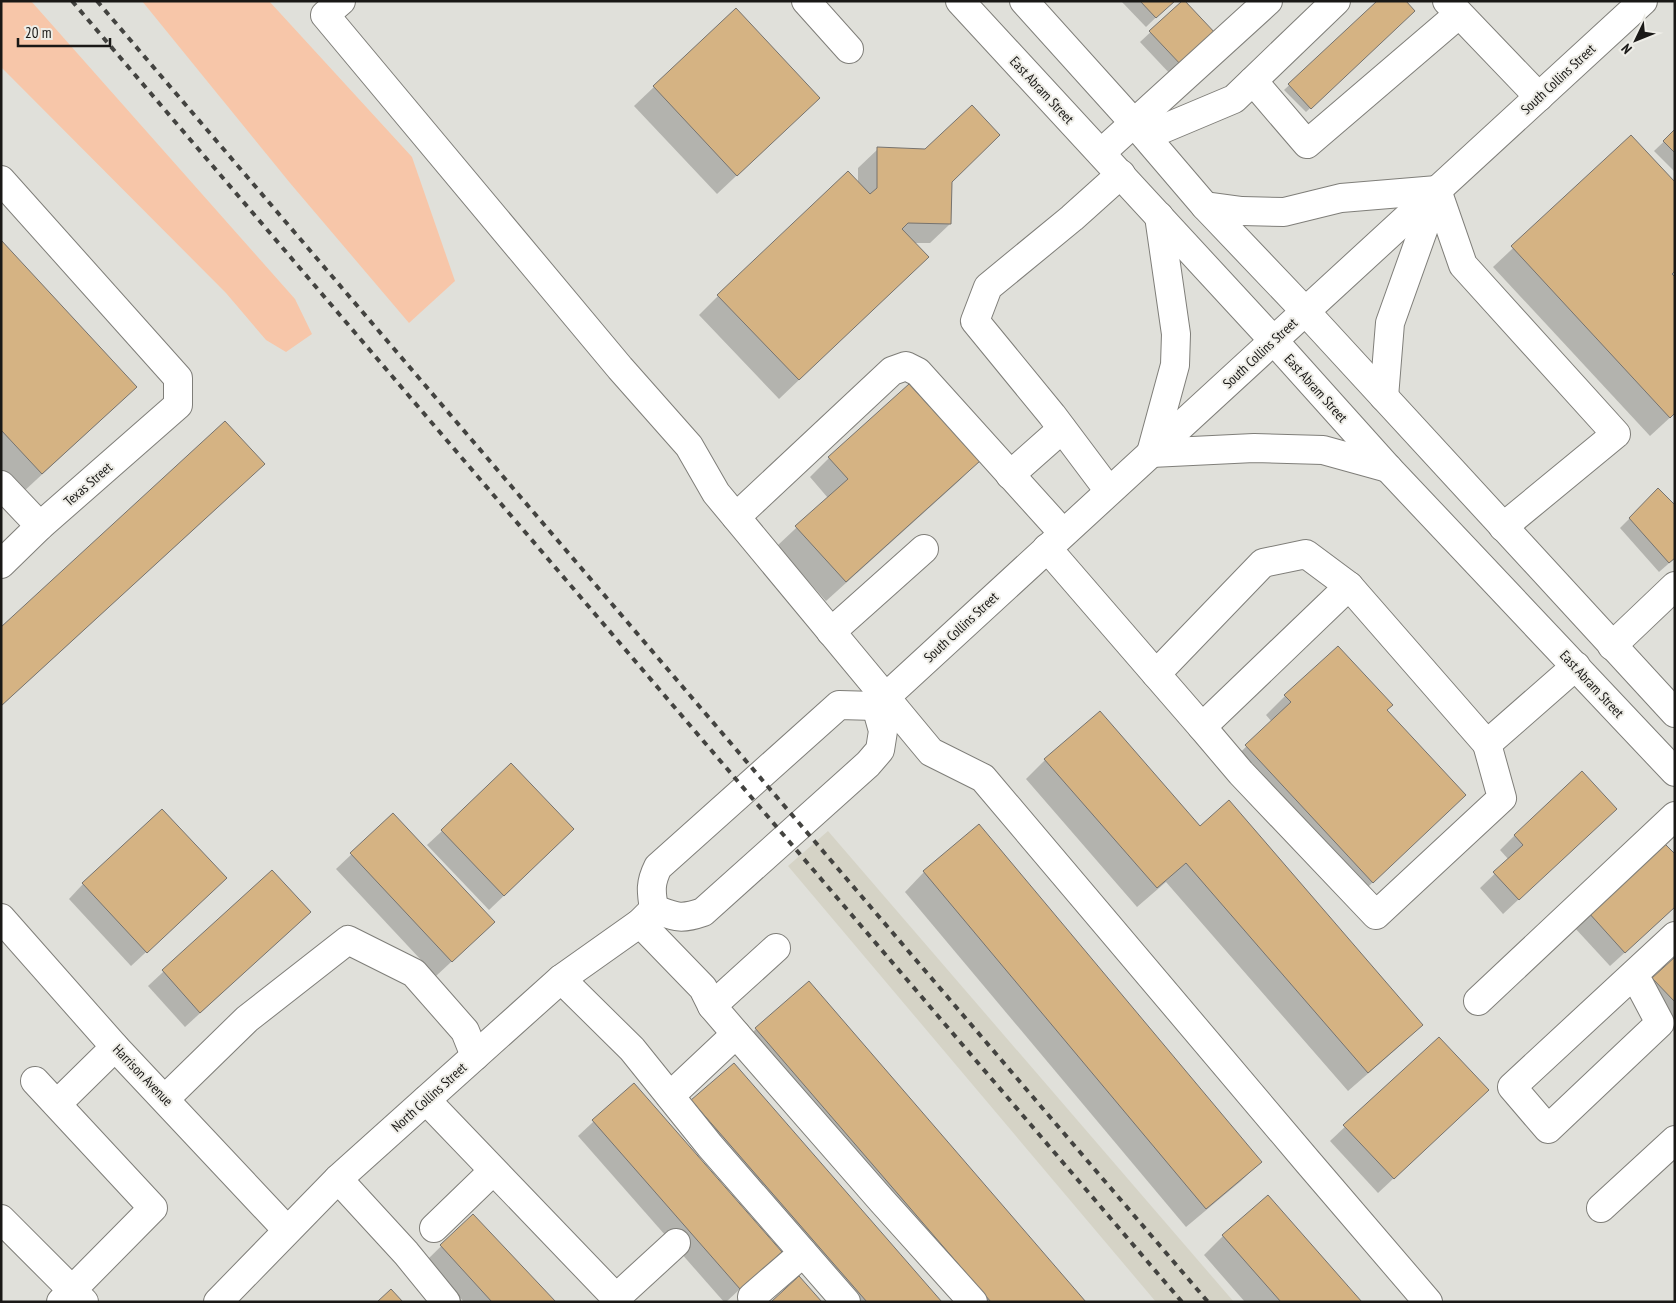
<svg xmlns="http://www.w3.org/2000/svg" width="1676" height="1303" viewBox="0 0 1676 1303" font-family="'PT Sans Narrow',sans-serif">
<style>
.built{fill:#d5d3c6}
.green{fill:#f7c6a9}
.shadow{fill:#0003}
.building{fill:#d5b383;stroke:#76736f}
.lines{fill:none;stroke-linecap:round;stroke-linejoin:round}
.minor-casing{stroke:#7f7e79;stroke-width:30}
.major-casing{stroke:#7f7e79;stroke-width:30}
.minor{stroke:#fff;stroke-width:28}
.major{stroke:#fff;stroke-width:28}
.rail{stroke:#434340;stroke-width:4;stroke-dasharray:6 6;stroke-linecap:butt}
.labels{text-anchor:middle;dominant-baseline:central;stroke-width:4;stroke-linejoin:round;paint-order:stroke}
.street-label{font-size:14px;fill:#191816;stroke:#eeede7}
</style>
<rect width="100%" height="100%" fill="#e0e0da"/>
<!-- built -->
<polygon class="built" points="828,831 1234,1302 1156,1302 788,866"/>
<!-- green -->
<g class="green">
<polygon points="1,1 31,1 295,299 312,334 286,352 266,340 226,293 1,67"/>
<polygon points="142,1 269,1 412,157 455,281 409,323 290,183"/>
</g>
<!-- shadow -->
<g class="shadow">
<polygon points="1121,1 1173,1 1146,27"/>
<polygon points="1184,1 1215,35 1172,76 1140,42"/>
<polygon points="1379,1 1413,11 1306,112 1284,90"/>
<polygon points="654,87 799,117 717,194 634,106"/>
<polygon points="1675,131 1675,172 1654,151"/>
<polygon points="1631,137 1671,275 1675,413 1650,436 1493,267"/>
<polygon points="878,149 951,182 950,224 930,243 913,243 908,276 779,399 699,315 718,296 858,183 858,168"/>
<polygon points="1,242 116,406 22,493 1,471"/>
<polygon points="829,458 978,461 959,481 826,601 777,546 828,498 810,477"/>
<polygon points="244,483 1,706 1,629"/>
<polygon points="1658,490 1675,558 1659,572 1620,528"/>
<polygon points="1285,696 1385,710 1445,814 1353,901 1226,766 1272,722 1266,715"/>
<polygon points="1045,760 1199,828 1422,1025 1402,1044 1348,1091 1166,882 1137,907 1026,779"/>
<polygon points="393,815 478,937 436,976 336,869"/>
<polygon points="1600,823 1503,914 1480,888 1509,860 1500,850 1515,835"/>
<polygon points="442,831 558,844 489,910 427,845"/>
<polygon points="272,871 294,927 185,1027 148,986"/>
<polygon points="924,872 1260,1162 1241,1181 1186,1227 905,892"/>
<polygon points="83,884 210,893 131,966 69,899"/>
<polygon points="1675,907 1610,966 1574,927 1589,913"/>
<polygon points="1675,959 1675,1032 1638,993"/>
<polygon points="756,1029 1084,1302 964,1302 741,1043"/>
<polygon points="1439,1038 1472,1105 1378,1193 1330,1141"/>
<polygon points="633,1085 780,1252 726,1302 724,1302 578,1136"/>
<polygon points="692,1101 941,1302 839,1302 677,1115"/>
<polygon points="473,1215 554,1302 464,1302 426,1261"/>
<polygon points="1223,1236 1360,1302 1245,1302 1204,1255"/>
</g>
<!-- building -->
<g class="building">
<polygon points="1140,1 1175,1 1156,18"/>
<polygon points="1182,1 1185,1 1217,35 1183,67 1149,31"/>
<polygon points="1377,1 1406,1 1415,11 1311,109 1288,84"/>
<polygon points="736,8 820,98 737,176 653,86"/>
<polygon points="972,105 1000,135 952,182 951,224 908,223 902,229 929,257 799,380 717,295 848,171 870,194 877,188 877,147 925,149"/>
<polygon points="1675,129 1675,153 1663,141"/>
<polygon points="1631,135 1675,182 1675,271 1672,274 1675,277 1675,413 1670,418 1511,246"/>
<polygon points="1,240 137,387 42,474 1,430"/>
<polygon points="909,384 980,461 846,582 795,526 848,479 828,457"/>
<polygon points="225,421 265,464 1,706 1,627"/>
<polygon points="1658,488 1675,505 1675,558 1669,563 1629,518"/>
<polygon points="1338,646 1393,705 1387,710 1466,795 1373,883 1245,745 1291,702 1284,695"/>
<polygon points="1100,711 1200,826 1229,800 1423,1025 1368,1073 1186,863 1157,888 1044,759"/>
<polygon points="511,763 574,829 504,896 441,830"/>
<polygon points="1582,771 1617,809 1519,900 1493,872 1523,845 1514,835"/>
<polygon points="162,809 227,878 147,953 82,883"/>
<polygon points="393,813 495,922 452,962 350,853"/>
<polygon points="979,824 1262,1162 1206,1209 923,871"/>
<polygon points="1663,842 1675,854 1675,907 1625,953 1588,912"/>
<polygon points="272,870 311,912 200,1013 162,970"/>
<polygon points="1675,957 1675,1002 1652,978"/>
<polygon points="809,981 1086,1302 991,1302 755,1028"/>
<polygon points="1439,1037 1489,1090 1394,1179 1343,1125"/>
<polygon points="734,1063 942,1302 867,1302 691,1100"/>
<polygon points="634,1083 782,1252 740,1289 592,1120"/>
<polygon points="1268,1195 1362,1302 1281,1302 1222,1235"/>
<polygon points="473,1214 556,1302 492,1302 440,1245"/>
<polygon points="799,1276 822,1302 771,1302"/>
<polygon points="391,1289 403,1302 377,1302"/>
</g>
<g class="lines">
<defs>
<g id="minor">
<polyline points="341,1 325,15 620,368 689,446 716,493 921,740 931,752 983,778 1308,1162 1428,1302"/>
<polyline points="806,1 849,49"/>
<polyline points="1447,1 1539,97"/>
<polyline points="1253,81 1307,144 1459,14"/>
<polyline points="1146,136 1234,99 1336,1"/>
<polyline points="1101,153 1268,1"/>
<polyline points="1,180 178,378 178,405 40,526 1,564"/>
<polyline points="1437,190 1463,265 1616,434 1503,527"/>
<polyline points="1010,475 1062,429"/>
<polyline points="1,485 40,526"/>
<polyline points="1109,491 1052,415 975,321 988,287 1072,218 1121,174"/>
<polyline points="736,517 892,371 906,366 918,372 1063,533"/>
<polyline points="1047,548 1156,674 1263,563 1306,554 1349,586 1487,744 1576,666"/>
<polyline points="831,632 924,549"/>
<polyline points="1612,646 1675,586"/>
<polyline points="1156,674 1202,727 1349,586"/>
<polyline points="1202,727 1241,773 1376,915 1502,798 1487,744"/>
<polyline points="1,918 115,1047 287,1230"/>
<polyline points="640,923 703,988 712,1006 736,1034 882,1201 973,1302"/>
<polyline points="1634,974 1660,1023 1548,1129 1512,1087 1675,936"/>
<polyline points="561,979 632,1049 710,1146 846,1302"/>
<polyline points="1478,1001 1675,816"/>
<polyline points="712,1006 776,948"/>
<polyline points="35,1081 153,1208 72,1290 84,1302"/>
<polyline points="670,1096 736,1034"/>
<polyline points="165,1099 247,1019 348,940 414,973 465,1031 475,1056"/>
<polyline points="426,1100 620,1302"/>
<polyline points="57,1104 115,1047"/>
<polyline points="338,1179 406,1253 446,1302"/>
<polyline points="1601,1208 1675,1140"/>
<polyline points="1,1219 72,1290 61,1302"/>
<polyline points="434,1228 493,1171"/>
<polyline points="752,1297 803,1253"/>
<polyline points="616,1298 676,1243"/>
</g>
<g id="major">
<polyline points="960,1 1273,340 1388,468 1675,772"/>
<polyline points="1024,1 1134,123 1205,206 1305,311 1675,713"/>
<polyline points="1205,206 1242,211 1284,212 1341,198 1437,190"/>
<polyline points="1384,397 1390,323 1436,194"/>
<polyline points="1151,453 1175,365 1176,334 1159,216"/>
<polyline points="1151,453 1254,448 1323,450 1388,468"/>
<path d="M 654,909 C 651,891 650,883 658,867 L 839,705 L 876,706 L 1643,1"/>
<path d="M 654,909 C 676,917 680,920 703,912 L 868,764 L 880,750 L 883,731 L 876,706"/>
<polyline points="218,1302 338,1179 426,1100 561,979 640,923 654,909"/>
</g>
</defs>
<!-- minor casing -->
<use href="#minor" class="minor-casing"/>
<!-- major casing -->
<use href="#major" class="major-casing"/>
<!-- minor -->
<use href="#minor" class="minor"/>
<!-- major -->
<use href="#major" class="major"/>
<!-- rail -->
<g class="rail">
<polyline points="72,1 1182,1302"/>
<polyline points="97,1 1208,1302"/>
</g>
</g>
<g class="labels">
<!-- street labels -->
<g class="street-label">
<text transform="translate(1558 79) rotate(-43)">South Collins Street</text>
<text transform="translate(1042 90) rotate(47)">East Abram Street</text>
<text transform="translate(1260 353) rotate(-43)">South Collins Street</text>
<text transform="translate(1316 388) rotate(48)">East Abram Street</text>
<text transform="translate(88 484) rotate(-41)">Texas Street</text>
<text transform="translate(961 627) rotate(-43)">South Collins Street</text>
<text transform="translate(1592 684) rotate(47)">East Abram Street</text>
<text transform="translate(143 1075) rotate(46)">Harrison Avenue</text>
<text transform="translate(429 1097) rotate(-42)">North Collins Street</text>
</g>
</g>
<!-- border -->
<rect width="1676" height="1303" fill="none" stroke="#191816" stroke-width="5"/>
<!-- north arrow -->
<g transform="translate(1636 40) rotate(227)" stroke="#eeede7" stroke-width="4" paint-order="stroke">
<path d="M0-4L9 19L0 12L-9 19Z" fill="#191816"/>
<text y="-8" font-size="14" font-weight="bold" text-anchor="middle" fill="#191816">N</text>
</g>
<!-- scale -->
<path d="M18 38v8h92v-8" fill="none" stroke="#191816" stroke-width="2.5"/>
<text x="25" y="38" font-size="15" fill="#191816" stroke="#eeede7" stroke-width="4" paint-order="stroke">20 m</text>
</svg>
